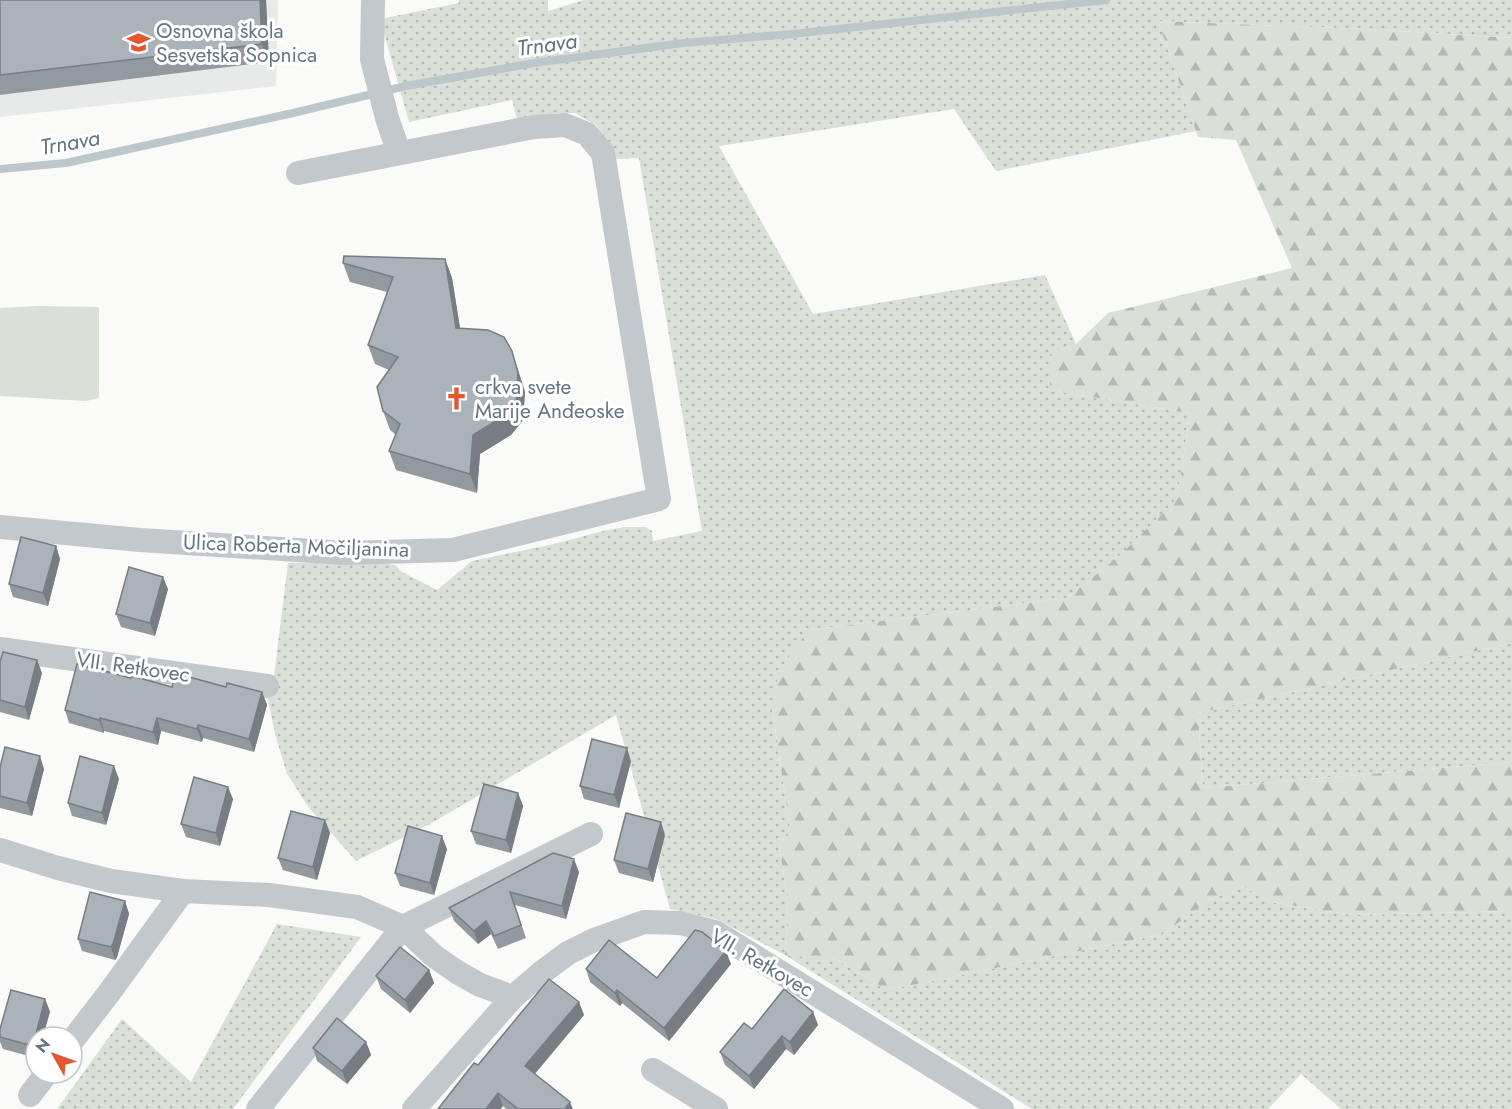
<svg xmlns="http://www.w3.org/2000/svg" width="1512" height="1109" viewBox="0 0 1512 1109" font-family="Jost,sans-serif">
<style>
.built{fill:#e8e9e9}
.grass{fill:url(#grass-dots)}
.forest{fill:url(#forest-firs)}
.garden{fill:#dadfd7}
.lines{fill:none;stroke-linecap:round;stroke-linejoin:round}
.stream{stroke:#bbc7cb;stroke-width:8}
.minor{stroke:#c3c8cc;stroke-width:24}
.wall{fill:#929a9f}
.shaded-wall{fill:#777d82}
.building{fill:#aab3b9;stroke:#777d82;stroke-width:1.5}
.labels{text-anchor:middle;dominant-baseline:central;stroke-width:6;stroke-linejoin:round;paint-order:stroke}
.poi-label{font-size:21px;fill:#657683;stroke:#fff;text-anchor:start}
.street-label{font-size:21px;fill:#657683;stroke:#fff}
.water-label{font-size:22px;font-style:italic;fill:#60757c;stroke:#fff}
</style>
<defs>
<pattern id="grass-dots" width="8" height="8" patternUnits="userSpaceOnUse" patternTransform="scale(1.5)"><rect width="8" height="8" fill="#dadfd7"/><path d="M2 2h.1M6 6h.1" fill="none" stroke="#b4b9b4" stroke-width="1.8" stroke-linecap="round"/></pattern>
<pattern id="forest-firs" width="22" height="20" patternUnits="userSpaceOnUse" patternTransform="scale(1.5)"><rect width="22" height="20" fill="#dadfd7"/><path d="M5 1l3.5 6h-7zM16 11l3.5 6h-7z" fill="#b4b9b4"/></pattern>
</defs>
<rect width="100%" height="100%" fill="#fafaf8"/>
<!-- built -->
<polygon class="built" points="0,0 278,0 276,86 0,117"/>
<!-- grass -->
<g class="grass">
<polygon points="459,0 548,0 548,11 584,0 1512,0 1512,38 1364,29 1158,21 1196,131 996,171 954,109 719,146 813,314 1045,275 1076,344 1050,354 1050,390 1190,413 1177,499 1119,556 1067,598 809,630 772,708 790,828 779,846 788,900 785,954 837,960 887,990 1163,934 1209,900 1244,887 1271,902 1352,915 1512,911 1512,1109 1341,1109 1301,1074 1268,1109 1032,1109 785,955 716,919 670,909 616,715 430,824 356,861 309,808 287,774 275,734 267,695 271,680 274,676 288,563 376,562 395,565 402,572 437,590 472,561 554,544 603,531 624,527 646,527 652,531 653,541 702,531 639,158 614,159 610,143 596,125 575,113 556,113 518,122 512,100 409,122 380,19 459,3"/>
<polygon points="1512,643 1512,762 1203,788 1198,713"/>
<polygon points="277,924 361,937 233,1109 57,1109 122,1019 191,1082"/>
</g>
<!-- forest -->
<polygon class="forest" points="1158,21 1364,29 1512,38 1512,643 1198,713 1203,788 1512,762 1512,911 1352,915 1271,902 1244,887 1209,900 1163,934 887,990 837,960 785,955 788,900 779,846 790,828 772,708 779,670 809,630 1067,598 1119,556 1177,499 1190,413 1050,390 1050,354 1076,344 1108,313 1292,268 1236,140 1198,137"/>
<!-- garden -->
<polygon class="garden" points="39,306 99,307 99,398 86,401 0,396 0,308"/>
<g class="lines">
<!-- stream -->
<polyline class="stream" points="0,169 66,163 293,113 406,86 534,63 683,43 792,34 1106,0"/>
<!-- minor -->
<g class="minor">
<polyline points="373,0 372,59 387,118 399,153"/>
<polyline points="0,527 140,540 345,553 453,550 659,499 603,153 587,134 565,125 534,127 298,173"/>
<polyline points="0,649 267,686"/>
<polyline points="0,850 58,868 111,881 183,891 269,895 357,907 403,927 434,956 457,972 480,985 513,997 541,973 568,953 594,940 644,922 680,923 715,932 1002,1109"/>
<polyline points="72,1041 109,993 183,891"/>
<polyline points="653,1070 716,1109"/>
<polyline points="30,1095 47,1073"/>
<polyline points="258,1109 403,927 591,834"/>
<polyline points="414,1109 513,997"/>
</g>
</g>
<!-- wall -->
<g class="wall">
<polygon points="0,0 266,0 269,62 0,95"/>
<polygon points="445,259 452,278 460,328 518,370 525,392 523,420 511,435 480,454 477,493 396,470 389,451 396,435 390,430 383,411 389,370 375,364 368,345 387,292 350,282 343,263"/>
<polygon points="56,546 60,559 48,606 13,597 9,584"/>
<polygon points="168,589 155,636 121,627 116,614"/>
<polygon points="0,662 42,673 29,720 0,712"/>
<polygon points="172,687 226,687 262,692 267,705 254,752 203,738 202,742 161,731 158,745 104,731 104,733 69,723 65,710"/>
<polygon points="631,761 619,808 584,799 580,786"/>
<polygon points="0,767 44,769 32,816 0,808"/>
<polygon points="119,779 106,825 72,816 68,803"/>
<polygon points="518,793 523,806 511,853 476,844 471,831"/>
<polygon points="233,799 220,846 186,837 181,824"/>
<polygon points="325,820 330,833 317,880 283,870 278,858"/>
<polygon points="665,835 653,882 619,873 614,860"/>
<polygon points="447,849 434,895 400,886 395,873"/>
<polygon points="579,872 566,919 515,905 526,938 498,949 491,934 478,944 454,921 449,908"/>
<polygon points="125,901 129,914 117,957 115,960 82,951 78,939"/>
<polygon points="731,964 669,1041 622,1003 620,1006 590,982 586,969 657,978"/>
<polygon points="429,970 434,983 410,1013 381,989 376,976"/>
<polygon points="45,999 50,1012 36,1037 36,1058 3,1049 0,1042 0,1029"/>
<polygon points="813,1012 818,1025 794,1055 786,1049 754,1089 725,1065 720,1052 752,1029"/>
<polygon points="584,1015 535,1074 573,1109 506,1109 503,1106 478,1065"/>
<polygon points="366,1042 371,1055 347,1084 317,1061 313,1048"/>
</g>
<!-- shaded-wall -->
<g class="shaded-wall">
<polygon points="260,0 266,0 269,62 262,44"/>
<polygon points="445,259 452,278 463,347 456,328"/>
<polygon points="512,351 525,392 523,420 511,435 480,454 477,493 470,474 473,435"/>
<polygon points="56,546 60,559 48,606 43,593"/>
<polygon points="163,577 168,589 155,636 150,623"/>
<polygon points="37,660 42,673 29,720 25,707"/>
<polygon points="262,692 267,705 254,752 249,739"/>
<polygon points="100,718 104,731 104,733 99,720"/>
<polygon points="157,718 161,731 158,745 153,732"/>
<polygon points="198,725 203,738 202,742 197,729"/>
<polygon points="627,748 631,761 619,808 614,795"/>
<polygon points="40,756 44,769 32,816 27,803"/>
<polygon points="114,766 119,779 106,825 102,813"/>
<polygon points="228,787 233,799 220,846 216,833"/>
<polygon points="518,793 523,806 511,853 506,840"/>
<polygon points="325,820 330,833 317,880 313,867"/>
<polygon points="661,822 665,835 653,882 648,869"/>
<polygon points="442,836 447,849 434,895 430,883"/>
<polygon points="574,859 579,872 566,919 562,906"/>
<polygon points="125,901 129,914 117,957 115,960 111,947"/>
<polygon points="486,921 491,934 478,944 474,931"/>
<polygon points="726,951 731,964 669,1041 664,1028"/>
<polygon points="429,970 434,983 410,1013 405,1000"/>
<polygon points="617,990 622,1003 620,1006 615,993"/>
<polygon points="45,999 50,1012 43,1037 36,1037 36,1055 33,1046"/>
<polygon points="579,1002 584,1015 530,1079 525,1066"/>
<polygon points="813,1012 818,1025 794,1055 790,1042"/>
<polygon points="782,1036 786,1049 754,1089 749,1076"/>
<polygon points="366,1042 371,1055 347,1084 342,1071"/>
<polygon points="498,1093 503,1106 501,1109 486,1109"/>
<polygon points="570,1102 573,1109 565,1109"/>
</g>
<!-- building -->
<g class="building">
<polygon points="0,0 260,0 262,44 0,75"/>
<polygon points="344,256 445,259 456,328 488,330 504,337 512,351 518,373 516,401 504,416 473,435 470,474 389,451 400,424 383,411 377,387 398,357 368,345 393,277 343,263"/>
<polygon points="21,537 56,546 43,593 9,584"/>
<polygon points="129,567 163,577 150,623 116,614"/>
<polygon points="3,652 37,660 25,707 0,700 0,662"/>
<polygon points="77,664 131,678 132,676 172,687 175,675 193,678 226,687 227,683 262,692 249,739 198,725 197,729 157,718 153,732 100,718 99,720 65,710"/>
<polygon points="592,739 627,748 614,795 580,786"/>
<polygon points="5,747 40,756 27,803 0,796 0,767"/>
<polygon points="80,756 114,766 102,813 68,803"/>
<polygon points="194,777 228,787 216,833 181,824"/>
<polygon points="484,784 518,793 506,840 471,831"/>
<polygon points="291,811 325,820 313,867 278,858"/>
<polygon points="626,813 661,822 648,869 614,860"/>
<polygon points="408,826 442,836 430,883 395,873"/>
<polygon points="553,853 574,859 562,906 510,892 521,925 494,936 486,921 474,931 449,908"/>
<polygon points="90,892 125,901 113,944 111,947 78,939"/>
<polygon points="695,930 702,932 726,951 664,1028 617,990 615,993 586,969 609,940 657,978"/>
<polygon points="400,947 429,970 405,1000 376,976"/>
<polygon points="549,979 579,1002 525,1066 570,1102 565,1109 518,1109 498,1093 486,1109 438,1109 474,1063 478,1065"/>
<polygon points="784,989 813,1012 790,1042 782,1036 749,1076 720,1052 744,1023 752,1029"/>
<polygon points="11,990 45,999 33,1046 0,1037 0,1029"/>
<polygon points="337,1018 366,1042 342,1071 313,1048"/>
</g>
<!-- icons -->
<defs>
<symbol id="school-bare" viewBox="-9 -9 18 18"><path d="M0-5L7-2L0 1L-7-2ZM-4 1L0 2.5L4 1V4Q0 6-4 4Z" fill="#e4572e" stroke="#fff" stroke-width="2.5" paint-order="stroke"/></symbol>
<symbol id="church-bare" viewBox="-9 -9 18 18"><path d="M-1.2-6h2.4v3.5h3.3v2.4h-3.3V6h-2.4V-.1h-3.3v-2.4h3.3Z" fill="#e4572e" stroke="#fff" stroke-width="2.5" paint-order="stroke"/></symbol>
</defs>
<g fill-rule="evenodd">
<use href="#school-bare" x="122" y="26" width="33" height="33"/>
<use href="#church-bare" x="440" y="382" width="33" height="33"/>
</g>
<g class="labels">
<!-- poi labels -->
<g class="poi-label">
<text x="156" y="31">Osnovna škola<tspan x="156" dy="24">Sesvetska Sopnica</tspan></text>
<text x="475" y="387">crkva svete<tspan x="475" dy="24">Marije Anđeoske</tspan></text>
</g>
<!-- street labels -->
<g class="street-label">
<text transform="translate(296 546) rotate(2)">Ulica Roberta Močiljanina</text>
<text transform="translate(133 667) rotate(8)">VII. Retkovec</text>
<text transform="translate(762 963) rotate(30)">VII. Retkovec</text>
</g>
<!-- water labels -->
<g class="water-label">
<text transform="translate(547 44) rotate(-8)">Trnava</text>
<text transform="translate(70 142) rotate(-10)">Trnava</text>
</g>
</g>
<!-- north arrow -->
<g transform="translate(54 1055) rotate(310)"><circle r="28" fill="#ffffff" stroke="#c1c8cd" stroke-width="1.5"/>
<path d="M0-4.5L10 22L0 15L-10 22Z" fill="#e4572e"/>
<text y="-9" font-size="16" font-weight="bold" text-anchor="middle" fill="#657683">N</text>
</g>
</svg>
